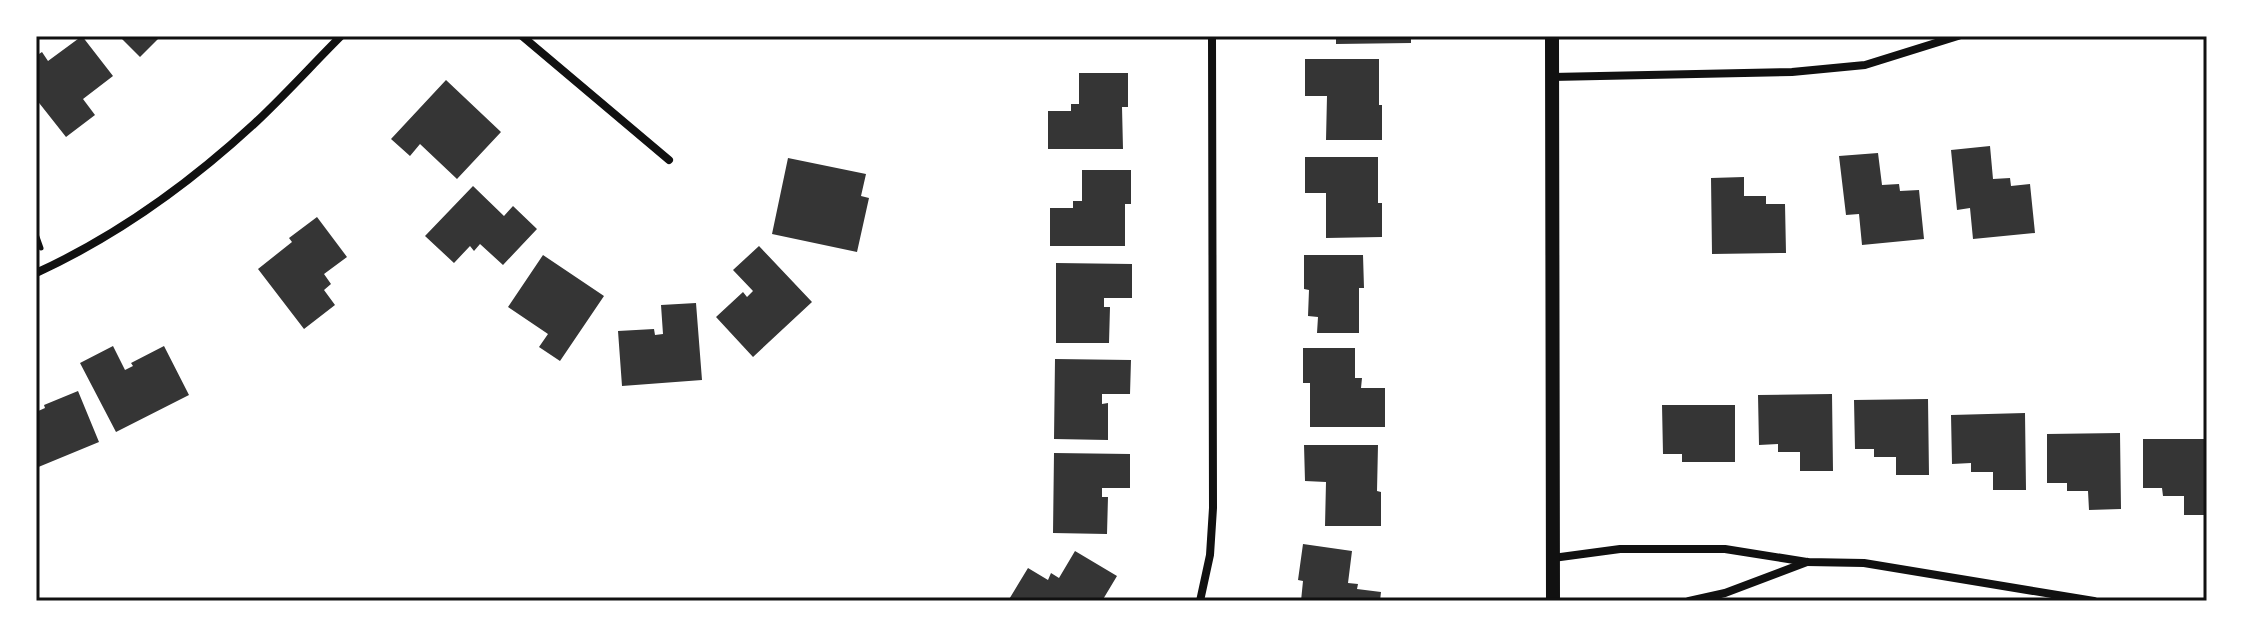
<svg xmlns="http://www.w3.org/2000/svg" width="2243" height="637" viewBox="0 0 2243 637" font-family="Arial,sans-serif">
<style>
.building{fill:#353535}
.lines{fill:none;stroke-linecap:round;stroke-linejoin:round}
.path{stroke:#111;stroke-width:5}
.minor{stroke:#111;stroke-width:8}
.tertiary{stroke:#111;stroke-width:14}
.neatline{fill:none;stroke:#111;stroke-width:3}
</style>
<rect width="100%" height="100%" fill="#fff"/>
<!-- building -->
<g class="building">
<polygon points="82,36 113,76 83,99 95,115 66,137 36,99 36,56 42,52 48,61"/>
<polygon points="119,36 161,36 140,57"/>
<polygon points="1336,36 1411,36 1411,43 1336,44"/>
<polygon points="1305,59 1379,59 1379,105 1382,105 1382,140 1326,140 1327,96 1305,96"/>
<polygon points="1079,73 1128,73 1128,107 1122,107 1123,149 1048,149 1048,111 1071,111 1071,104 1079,104"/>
<polygon points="446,80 501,132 457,179 420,144 410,156 391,139"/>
<polygon points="1990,146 1993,179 2010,178 2011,186 2030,184 2035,233 1973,239 1970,208 1957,210 1951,150"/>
<polygon points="1878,153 1882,185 1899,184 1900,191 1919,190 1924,239 1862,245 1859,214 1846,215 1839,156"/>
<polygon points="1305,157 1378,157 1378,203 1382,203 1382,237 1326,238 1326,193 1305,193"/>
<polygon points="788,158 866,174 861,196 869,198 857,252 772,234"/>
<polygon points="1082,170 1131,170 1131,204 1125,204 1125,246 1050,246 1050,208 1073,208 1073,201 1082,201"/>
<polygon points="1744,177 1744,196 1766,196 1766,204 1785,204 1786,253 1712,254 1711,178"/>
<polygon points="473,186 504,216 513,206 537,229 503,265 480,244 474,251 470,246 454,263 425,236"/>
<polygon points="317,217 347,257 324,274 331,284 324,290 335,305 304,329 258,269 292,242 289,238"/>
<polygon points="759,246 812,302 753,357 716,317 743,292 747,297 753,291 733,270"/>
<polygon points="543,255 604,296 560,361 539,347 548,334 508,307"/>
<polygon points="1304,255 1363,255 1364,288 1359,288 1359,333 1317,333 1318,317 1308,316 1309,290 1304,289"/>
<polygon points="1056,263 1132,264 1132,298 1104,298 1104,307 1110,307 1109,343 1056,343"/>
<polygon points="696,303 702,380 622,386 618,331 654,329 655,335 663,334 661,305"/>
<polygon points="113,346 125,370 133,366 131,363 164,346 189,395 116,432 80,363"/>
<polygon points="1303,348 1355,348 1355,378 1362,378 1361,388 1385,388 1385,427 1310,427 1310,383 1303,383"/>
<polygon points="1055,359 1131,360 1130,394 1102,394 1102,404 1108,403 1108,440 1054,439"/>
<polygon points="78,391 99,442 36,468 36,412 45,408 44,405"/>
<polygon points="1832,394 1833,471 1800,471 1800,452 1778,452 1778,444 1759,445 1758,395"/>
<polygon points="1928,399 1929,475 1896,475 1896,457 1874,457 1874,449 1855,449 1854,400"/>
<polygon points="1662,405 1735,405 1735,462 1682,462 1682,454 1663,454"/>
<polygon points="2025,413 2026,490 1993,490 1993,472 1971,472 1971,463 1952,464 1951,415"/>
<polygon points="2120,433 2121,509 2089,510 2088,491 2067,491 2067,483 2047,483 2047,434"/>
<polygon points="2143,439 2207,439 2207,515 2184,515 2184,496 2163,496 2162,488 2143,488"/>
<polygon points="1304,445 1378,445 1377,491 1381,492 1381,526 1325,526 1326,482 1305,481"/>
<polygon points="1054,453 1130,454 1130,488 1102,488 1102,497 1108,497 1107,534 1053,533"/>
<polygon points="1303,544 1352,551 1348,583 1358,584 1357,589 1381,592 1380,601 1301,601 1303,581 1298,580"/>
<polygon points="1075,551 1117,576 1102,601 1008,601 1028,568 1048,580 1051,573 1059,578"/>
</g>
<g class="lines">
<!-- path -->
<polyline class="path" points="36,234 41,248"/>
<!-- minor -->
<g class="minor">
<polyline points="522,36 669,160"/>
<polyline points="1552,77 1792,72 1865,65 1958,36"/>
<path d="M 36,273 C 117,236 189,184 254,124 C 284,96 312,65 341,36"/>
<polyline points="1553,558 1620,549 1725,549 1807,562 1864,563 2094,601"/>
<polyline points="1200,601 1210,555 1213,508 1212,36"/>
<polyline points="1689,601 1725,593 1807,562"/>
</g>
<!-- tertiary -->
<polyline class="tertiary" points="1552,36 1553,601"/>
</g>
<!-- border -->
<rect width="2243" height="637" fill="none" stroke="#ffffff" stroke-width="76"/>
<rect x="38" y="38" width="2167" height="561" class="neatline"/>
</svg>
